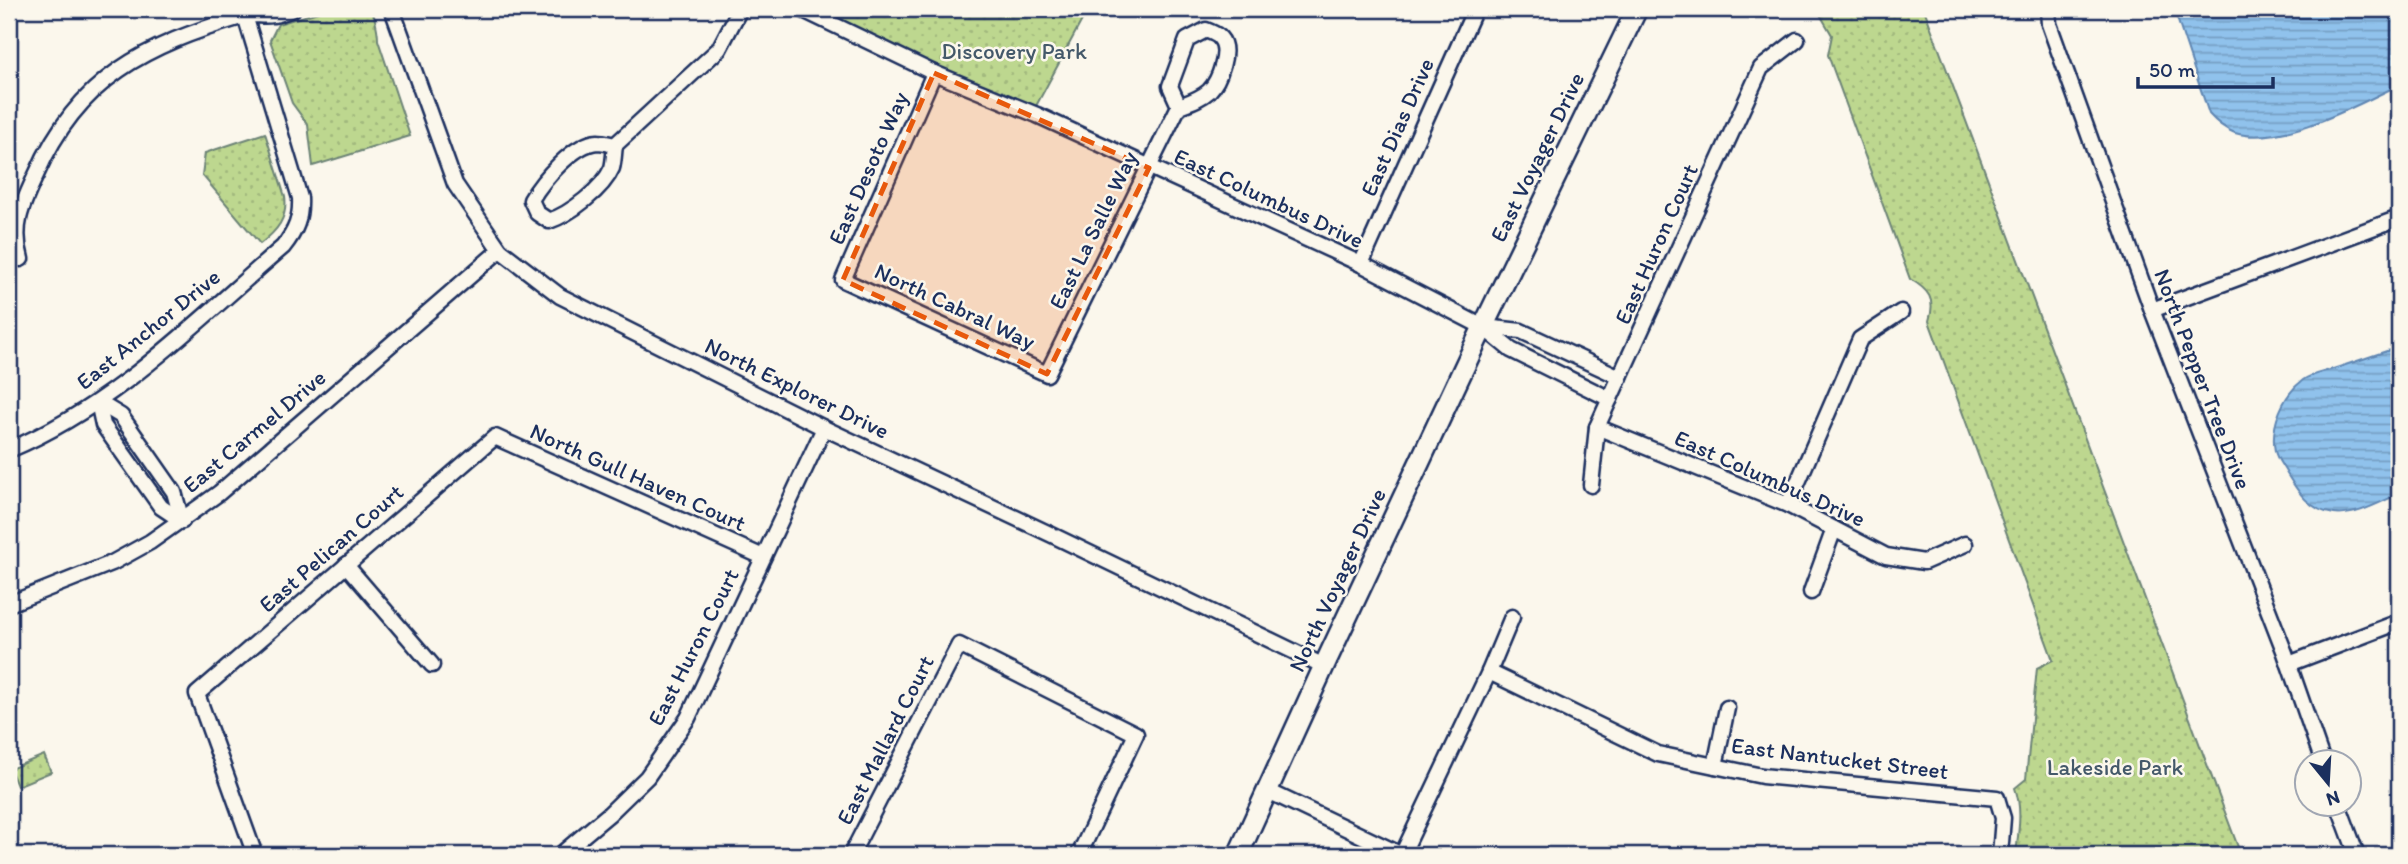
<svg xmlns="http://www.w3.org/2000/svg" width="2408" height="864" viewBox="0 0 2408 864" font-family="Itim,sans-serif">
<style>
.park{fill:url(#park-dots);stroke:#6c8376;stroke-width:2}
.water{fill:url(#water-rules);stroke:#6187b3;stroke-width:2}
.lines{fill:none;stroke-linecap:round;stroke-linejoin:round}
.street-casing{stroke:#1b2f5e;stroke-width:19}
.secondary-casing{stroke:#1b2f5e;stroke-width:24}
.street{stroke:#fbf7ec;stroke-width:14}
.secondary{stroke:#fbf7ec;stroke-width:19}
.marked{fill:#e8590c;fill-opacity:0.2;stroke:#e8590c;stroke-width:5;stroke-dasharray:14 9;stroke-linejoin:round}
.labels{text-anchor:middle;dominant-baseline:central;stroke-width:5;stroke-linejoin:round;paint-order:stroke}
.park-label{font-size:23px;fill:#44596a;stroke:#fbf7ec}
.street-label{font-size:23px;fill:#1b2f5e;stroke:#fbf7ec}
</style>
<defs>
<pattern id="park-dots" width="8" height="8" patternUnits="userSpaceOnUse" patternTransform="scale(1.75)"><rect width="8" height="8" fill="#bdd78f"/><path d="M2 2h.1M6 6h.1" fill="none" stroke="#a2b97e" stroke-width="1.8" stroke-linecap="round"/></pattern>
<pattern id="water-rules" width="6" height="5" patternUnits="userSpaceOnUse" patternTransform="scale(1.75)"><rect width="6" height="5" fill="#90c2ec"/><path d="M0 2.5h6" fill="none" stroke="#759ec2"/></pattern>
</defs>
<rect width="100%" height="100%" fill="#fbf7ec"/>
<filter id="ink" filterUnits="userSpaceOnUse"><feTurbulence type="fractalNoise" baseFrequency=".0143" numOctaves="2"/><feDisplacementMap in="SourceGraphic" scale="14" xChannelSelector="R" yChannelSelector="G"/><feConvolveMatrix kernelMatrix="1 2 1 2 8 2 1 2 1" color-interpolation-filters="sRGB"/></filter>
<g filter="url(#ink)">
<!-- park -->
<g class="park">
<path d="M 328,9 L 372,9 C 375,21 378,27 378,40 L 410,136 L 313,166 L 308,125 L 292,103 L 270,40 L 278,24 Z"/>
<polygon points="818,9 1088,9 1036,106 938,67"/>
<path d="M 1811,9 L 1924,9 L 2241,855 L 2016,855 C 2018,833 2023,810 2015,788 L 2026,779 L 2037,668 L 2053,660 L 1929,321 C 1936,299 1929,290 1910,279 L 1828,55 L 1832,35 L 1818,11 Z"/>
<path d="M 265,133 L 285,197 C 288,218 277,231 260,244 L 202,175 L 205,153 Z"/>
<polygon points="44,755 51,772 17,786 10,769"/>
</g>
<!-- water -->
<g class="water">
<path d="M 2174,9 L 2399,9 L 2399,85 C 2357,105 2282,147 2235,133 C 2225,129 2216,122 2209,114 Z"/>
<path d="M 2399,347 L 2399,494 C 2380,502 2355,517 2334,514 C 2310,511 2298,492 2287,474 C 2283,466 2277,460 2275,451 C 2270,426 2283,395 2303,380 C 2311,374 2324,372 2333,369 C 2355,362 2377,354 2399,347 Z"/>
</g>
<g class="lines">
<defs>
<g id="street">
<polyline points="392,9 455,184 500,250 560,296 824,428 1050,534 1324,666"/>
<polyline points="801,9 934,73 1037,115 1361,264 1483,327 1511,350 1610,399"/>
<polyline points="2048,9 2049,24 2152,310 2285,653 2323,762"/>
<path d="M 934,73 L 843,280 L 1047,374 L 1179,106 C 1190,102 1200,99 1209,91 C 1219,81 1231,50 1220,38 C 1217,34 1210,32 1206,30 L 1187,40 L 1170,86 L 1179,106"/>
<path d="M 615,145 C 610,144 603,142 598,142 C 574,143 542,181 531,200 L 537,213 L 549,221 C 570,214 603,189 612,168 C 614,161 614,152 615,145 L 719,49 L 740,9"/>
<path d="M 21,259 C 11,225 23,203 37,173 C 78,78 147,45 241,17 C 251,13 262,17 273,15 C 280,14 287,11 293,9"/>
<polyline points="1361,264 1475,9"/>
<polyline points="2152,310 2399,218"/>
<polyline points="1484,327 1521,331 1620,377"/>
<polyline points="98,402 121,416 174,492 182,521"/>
<polyline points="98,402 103,425 161,507 182,521"/>
<polyline points="1597,427 1788,505 1886,556 1924,562 1965,544"/>
<path d="M 9,450 C 115,406 198,320 283,247 C 296,231 301,218 300,198 L 243,9"/>
<polyline points="1591,485 1597,427 1761,68 1797,40"/>
<polyline points="1788,505 1860,339 1901,312"/>
<polyline points="346,565 432,665"/>
<polyline points="1811,592 1834,529"/>
<polyline points="9,604 112,563 150,542 219,493 500,250"/>
<polyline points="2289,664 2399,622"/>
<polyline points="1489,672 1658,754 1762,776 1997,798 2003,818 2000,855"/>
<polyline points="1715,766 1727,708"/>
<polyline points="1268,791 1402,855"/>
<polyline points="2338,804 2357,855"/>
<polyline points="255,855 197,694 495,437 763,557"/>
<polyline points="560,855 609,814 647,777 688,718 824,428"/>
<polyline points="851,855 959,645 1136,734 1079,855"/>
<polyline points="1402,855 1489,672 1512,617"/>
</g>
<polyline id="secondary" points="1238,855 1324,666 1483,327 1637,9"/>
</defs>
<!-- street casing -->
<use href="#street" class="street-casing"/>
<!-- secondary casing -->
<use href="#secondary" class="secondary-casing"/>
<!-- street -->
<use href="#street" class="street"/>
<!-- secondary -->
<use href="#secondary" class="secondary"/>
</g>
</g>
<!-- marked area -->
<path class="marked" d="M 934,73 L 1149,168 L 1047,374 L 843,280 Z"/>
<g class="labels">
<!-- park labels -->
<g class="park-label">
<text x="1014" y="51">Discovery Park</text>
<text x="2115" y="767">Lakeside Park</text>
</g>
<!-- street labels -->
<g class="street-label">
<text transform="translate(1397 127) rotate(-66)">East Dias Drive</text>
<text transform="translate(1537 157) rotate(-64)">East Voyager Drive</text>
<text transform="translate(868 168) rotate(-66)">East Desoto Way</text>
<text transform="translate(1269 198) rotate(25)">East Columbus Drive</text>
<text transform="translate(1093 230) rotate(-64)">East La Salle Way</text>
<text transform="translate(1656 244) rotate(-66)">East Huron Court</text>
<text transform="translate(955 306) rotate(25)">North Cabral Way</text>
<text transform="translate(148 329) rotate(-39)">East Anchor Drive</text>
<text transform="translate(2203 379) rotate(69)">North Pepper Tree Drive</text>
<text transform="translate(797 388) rotate(26)">North Explorer Drive</text>
<text transform="translate(254 431) rotate(-40)">East Carmel Drive</text>
<text transform="translate(638 477) rotate(24)">North Gull Haven Court</text>
<text transform="translate(1770 478) rotate(24)">East Columbus Drive</text>
<text transform="translate(331 548) rotate(-41)">East Pelican Court</text>
<text transform="translate(1337 580) rotate(-65)">North Voyager Drive</text>
<text transform="translate(693 647) rotate(-63)">East Huron Court</text>
<text transform="translate(885 740) rotate(-63)">East Mallard Court</text>
<text transform="translate(1840 758) rotate(7)">East Nantucket Street</text>
</g>
</g>
<!-- margin -->
<rect width="2408" height="864" fill="none" stroke="#fbf7ec" stroke-width="35"/>
<rect x="18" y="18" width="2373" height="829" fill="none" stroke="#1b2f5e" stroke-width="2.5" filter="url(#ink)"/>
<!-- north arrow -->
<g transform="translate(2328 783) rotate(162)"><circle r="33" fill="#fbf7ec" stroke="#a1a7b3" stroke-width="2"/>
<path d="M0-5L12 26L0 18L-12 26Z" fill="#1b2f5e"/>
<text y="-10" font-size="19" font-weight="bold" text-anchor="middle" fill="#1b2f5e">N</text>
</g>
<!-- scale -->
<path d="M2138 77v10h135v-10" fill="none" stroke="#1b2f5e" stroke-width="3.5"/>
<text x="2149" y="77" font-size="21" fill="#1b2f5e" stroke="#fbf7ec" stroke-width="5" paint-order="stroke">50 m</text>
</svg>
